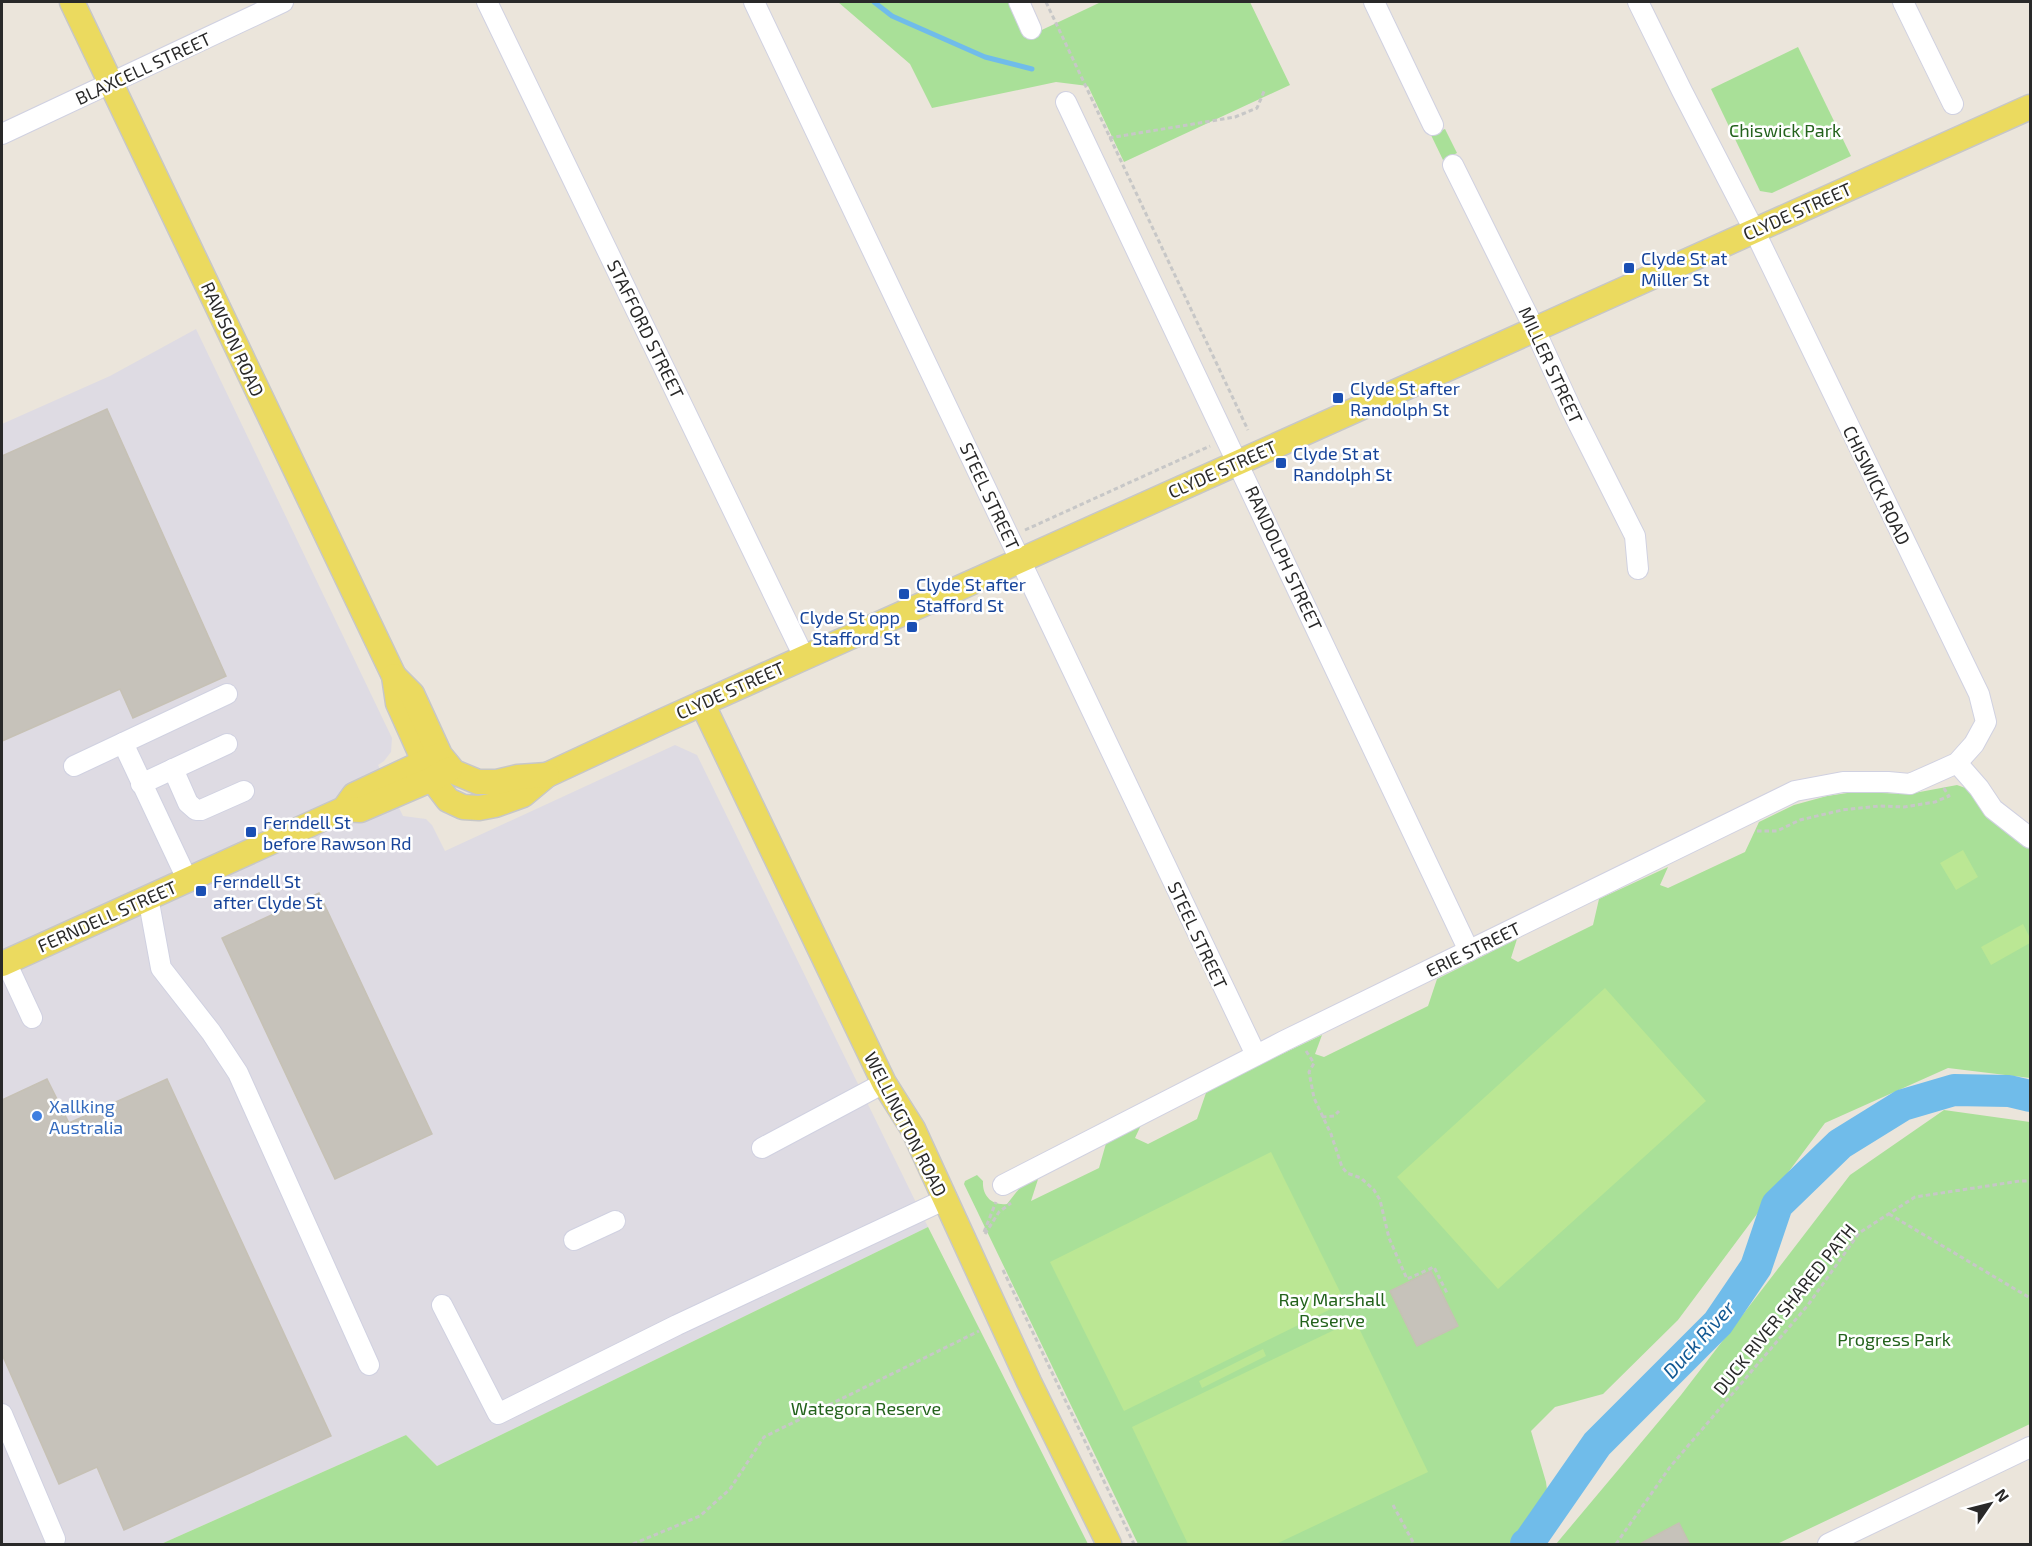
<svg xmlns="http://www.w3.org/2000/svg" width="2032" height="1546" viewBox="0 0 2032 1546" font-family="'Exo 2',sans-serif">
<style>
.industrial{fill:#dedbe3}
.green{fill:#a9e098}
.pitch{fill:#bbe794}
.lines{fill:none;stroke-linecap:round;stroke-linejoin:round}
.stream{stroke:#70bcea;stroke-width:5}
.river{stroke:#70bcea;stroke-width:32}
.building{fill:#c6c2ba;stroke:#c6c1b5;stroke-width:1.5}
.minor-casing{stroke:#d0d1e1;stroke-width:22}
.major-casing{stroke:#c7c7c7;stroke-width:27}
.path{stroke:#c7c7c7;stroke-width:3;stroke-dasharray:4.5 3;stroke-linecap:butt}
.minor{stroke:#fff;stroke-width:20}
.major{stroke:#ebda5f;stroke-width:24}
.transit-dot{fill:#1a4fb4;stroke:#fff;stroke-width:2}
.shop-dot{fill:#3f7fe0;stroke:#fff;stroke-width:2}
.labels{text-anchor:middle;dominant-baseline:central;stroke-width:5;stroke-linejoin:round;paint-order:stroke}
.street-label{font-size:18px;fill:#292929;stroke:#fff}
.park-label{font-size:18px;fill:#23621c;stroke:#fff}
.transit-label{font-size:18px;fill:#164399;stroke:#fff;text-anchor:start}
.shop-label{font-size:18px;fill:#366cbe;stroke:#fff;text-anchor:start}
.water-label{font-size:20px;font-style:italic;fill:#125994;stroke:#fff}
</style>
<rect width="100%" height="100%" fill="#ebe5db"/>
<!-- industrial -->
<polygon class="industrial" points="196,329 392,738 391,752 384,761 378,765 403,816 426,819 432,825 445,851 675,745 697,755 928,1227 437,1466 406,1435 161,1544 2,1544 2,424 110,376"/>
<!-- green -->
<g class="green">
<polygon points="838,2 1012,2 1029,36 1101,2 1250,2 1290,85 1124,162 1088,86 1056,82 932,108 910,64"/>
<polygon points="1798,47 1851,156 1772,193 1760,191 1711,89"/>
<polygon points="1445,129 1457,153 1443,160 1431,135"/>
<path d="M 1957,785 L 1971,790 L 2030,847 L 2030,1078 L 1948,1068 L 1825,1123 L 1678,1320 L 1603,1394 L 1555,1407 L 1531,1431 L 1546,1482 L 1549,1506 L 1526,1533 L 1508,1544 L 1138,1544 L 964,1184 L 965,1181 L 977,1175 L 983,1181 C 982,1196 992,1206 1007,1204 L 1026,1180 L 1040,1173 L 1031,1201 L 1099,1168 L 1107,1140 L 1142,1123 L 1135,1138 L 1148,1144 L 1197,1119 L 1207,1090 L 1322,1035 L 1315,1054 L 1324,1057 L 1428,1006 L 1437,979 L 1517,939 L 1511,958 L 1518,962 L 1593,925 L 1599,899 L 1668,867 L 1660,885 L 1668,888 L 1745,852 L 1759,822 L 1794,805 L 1827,796 L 1854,792 L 1909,794 Z"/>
<polygon points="1944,1110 2030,1122 2030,1424 1777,1544 1556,1544 1681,1395 1850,1175"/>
<polygon points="928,1227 1088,1544 161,1544 406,1435 437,1466"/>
</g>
<!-- pitch -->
<g class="pitch">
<polygon points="1963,850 1978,877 1956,890 1940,863"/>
<polygon points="2023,924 2030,938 2030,943 1991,965 1981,947"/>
<polygon points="1605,988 1706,1101 1498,1289 1397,1177"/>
<polygon points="1271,1152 1345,1302 1124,1411 1050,1262"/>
<polygon points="1355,1320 1428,1472 1276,1544 1188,1544 1132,1427"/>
<polygon points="1263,1349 1266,1356 1202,1388 1199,1381"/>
</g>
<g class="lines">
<!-- stream -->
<polyline class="stream" points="874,2 892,16 985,57 1032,69"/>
<!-- river -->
<polyline class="river" points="1526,1544 1529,1542 1597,1444 1718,1323 1756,1267 1777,1205 1840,1144 1903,1105 1954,1090 2009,1091 2030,1096"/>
</g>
<!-- building -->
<g class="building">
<polygon points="107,409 226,676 133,718 120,689 2,741 2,456"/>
<polygon points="319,893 432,1134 335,1179 222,938"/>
<polygon points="47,1079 69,1123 167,1079 331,1436 124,1530 97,1467 59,1484 2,1354 2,1100"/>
<polygon points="1431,1271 1458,1326 1417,1346 1390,1291"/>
<polygon points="1679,1523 1690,1545 1638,1545"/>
</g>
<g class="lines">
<defs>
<g id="minor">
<polyline points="487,2 804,657"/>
<polyline points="754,2 1256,1055"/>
<polyline points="1019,2 1031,29"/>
<polyline points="1374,2 1433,125"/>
<polyline points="1903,2 1953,104"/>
<polyline points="1066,102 1469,951"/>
<polyline points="2,134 283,2"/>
<polyline points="1453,165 1534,328 1572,411 1635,536 1638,569"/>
<polyline points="123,743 187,879"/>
<polyline points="1957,763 1979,788 1993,809 2030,838"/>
<polyline points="74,766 227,694"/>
<polyline points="173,769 188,803 196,810 201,810 244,791"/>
<polyline points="141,784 227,744"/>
<polyline points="148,897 161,968 211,1032 238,1073 369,1365"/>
<polyline points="6,962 32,1018"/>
<polyline points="762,1148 884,1083"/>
<polyline points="1003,1185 1284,1041 1795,791 1843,782 1888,782 1910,784 1957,763 1974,744 1986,722 1979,694 1754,230 1682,91 1638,2"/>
<polyline points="574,1240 615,1221"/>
<polyline points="442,1305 498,1414 677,1325 946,1199"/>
<polyline points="2,1414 55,1539"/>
<polyline points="1828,1544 2030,1447"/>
</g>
<g id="major">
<polyline points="72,2 394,676 398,703 432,779 448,800 463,807 479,808 495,805 523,795 547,775 663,721 2030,107"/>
<polyline points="394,676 412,694 440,755 454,772 478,782 497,782 518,777 547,775"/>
<polyline points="702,703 884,1083 913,1129 1029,1382 1109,1544"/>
<polyline points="344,809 354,795 439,755"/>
<polyline points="2,964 344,809 360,810 432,779 450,769"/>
</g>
</defs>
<!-- minor casing -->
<use href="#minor" class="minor-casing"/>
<!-- major casing -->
<use href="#major" class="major-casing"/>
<!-- path -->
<g class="path">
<polyline points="1046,2 1248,430"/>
<polyline points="1109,138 1235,117 1257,108 1265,89"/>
<polyline points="1025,530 1210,446"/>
<polyline points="1757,831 1777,831 1800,820 1842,810 1879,806 1904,807 1935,802 1949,796 1943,787"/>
<polyline points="1306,1051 1314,1063 1309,1072 1314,1098 1331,1134 1342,1167 1347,1173 1361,1178 1374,1190 1380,1200 1389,1238 1407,1279 1434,1267 1448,1295"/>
<polyline points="1322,1117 1334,1116 1339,1111"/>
<polyline points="1889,1214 2030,1298"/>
<polyline points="984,1232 996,1202"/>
<polyline points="985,1234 999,1212 1011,1203"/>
<polyline points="1003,1270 1134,1544"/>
<polyline points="1393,1505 1414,1544"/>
<polyline points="633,1544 700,1516 730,1489 764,1437 979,1331"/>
<polyline points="1616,1544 1670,1467 1808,1305 1859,1233 1915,1197 2020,1181 2030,1181"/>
</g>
<!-- minor -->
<use href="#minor" class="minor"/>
<!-- major -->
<use href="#major" class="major"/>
</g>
<!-- markers -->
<g class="transit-dot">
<rect x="1623" y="262" width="12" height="12" rx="3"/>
<rect x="1332" y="392" width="12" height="12" rx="3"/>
<rect x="1275" y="457" width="12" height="12" rx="3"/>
<rect x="898" y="588" width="12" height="12" rx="3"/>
<rect x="906" y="621" width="12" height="12" rx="3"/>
<rect x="245" y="826" width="12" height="12" rx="3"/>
<rect x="195" y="885" width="12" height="12" rx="3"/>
</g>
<circle class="shop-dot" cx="37" cy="1116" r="6"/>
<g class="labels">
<!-- street labels -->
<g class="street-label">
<text transform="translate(143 68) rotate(-25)">BLAXCELL STREET</text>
<text transform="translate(1797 211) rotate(-24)">CLYDE STREET</text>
<text transform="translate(646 329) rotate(64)">STAFFORD STREET</text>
<text transform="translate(233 339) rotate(65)">RAWSON ROAD</text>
<text transform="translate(1551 365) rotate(65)">MILLER STREET</text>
<text transform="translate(1222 469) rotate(-24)">CLYDE STREET</text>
<text transform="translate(1877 485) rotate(64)">CHISWICK ROAD</text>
<text transform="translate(990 496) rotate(65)">STEEL STREET</text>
<text transform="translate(1284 558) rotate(65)">RANDOLPH STREET</text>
<text transform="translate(730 690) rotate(-24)">CLYDE STREET</text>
<text transform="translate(107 916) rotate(-24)">FERNDELL STREET</text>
<text transform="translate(1198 935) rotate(65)">STEEL STREET</text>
<text transform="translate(1473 949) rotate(-26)">ERIE STREET</text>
<text transform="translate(906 1124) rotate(63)">WELLINGTON ROAD</text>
<text transform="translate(1784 1309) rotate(-51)">DUCK RIVER SHARED PATH</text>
</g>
<!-- park labels -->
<g class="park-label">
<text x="1785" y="130">Chiswick Park</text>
<text x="1332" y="1299">Ray Marshall<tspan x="1332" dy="21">Reserve</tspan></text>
<text x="1894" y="1339">Progress Park</text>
<text x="866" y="1408">Wategora Reserve</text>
</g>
<!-- transit labels -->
<g class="transit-label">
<text x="1641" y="258">Clyde St at<tspan x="1641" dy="21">Miller St</tspan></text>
<text x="1350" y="388">Clyde St after<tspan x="1350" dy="21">Randolph St</tspan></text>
<text x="1293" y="453">Clyde St at<tspan x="1293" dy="21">Randolph St</tspan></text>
<text x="916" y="584">Clyde St after<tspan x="916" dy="21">Stafford St</tspan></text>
<text x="900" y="617" text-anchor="end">Clyde St opp<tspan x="900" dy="21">Stafford St</tspan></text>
<text x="263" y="822">Ferndell St<tspan x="263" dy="21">before Rawson Rd</tspan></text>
<text x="213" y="881">Ferndell St<tspan x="213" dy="21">after Clyde St</tspan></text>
</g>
<!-- shop labels -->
<g class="shop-label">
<text x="49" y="1106">Xallking<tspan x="49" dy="21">Australia</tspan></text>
</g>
<!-- water labels -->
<g class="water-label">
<text transform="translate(1698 1339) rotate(-48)">Duck River</text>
</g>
</g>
<!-- border -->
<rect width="2032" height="1546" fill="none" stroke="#292929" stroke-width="6"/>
<!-- north arrow -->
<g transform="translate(1990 1504) rotate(55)" stroke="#ffffff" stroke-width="4.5" paint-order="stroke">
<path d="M0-4.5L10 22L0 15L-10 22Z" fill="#292929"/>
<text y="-9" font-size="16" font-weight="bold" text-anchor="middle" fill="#292929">N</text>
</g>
</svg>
